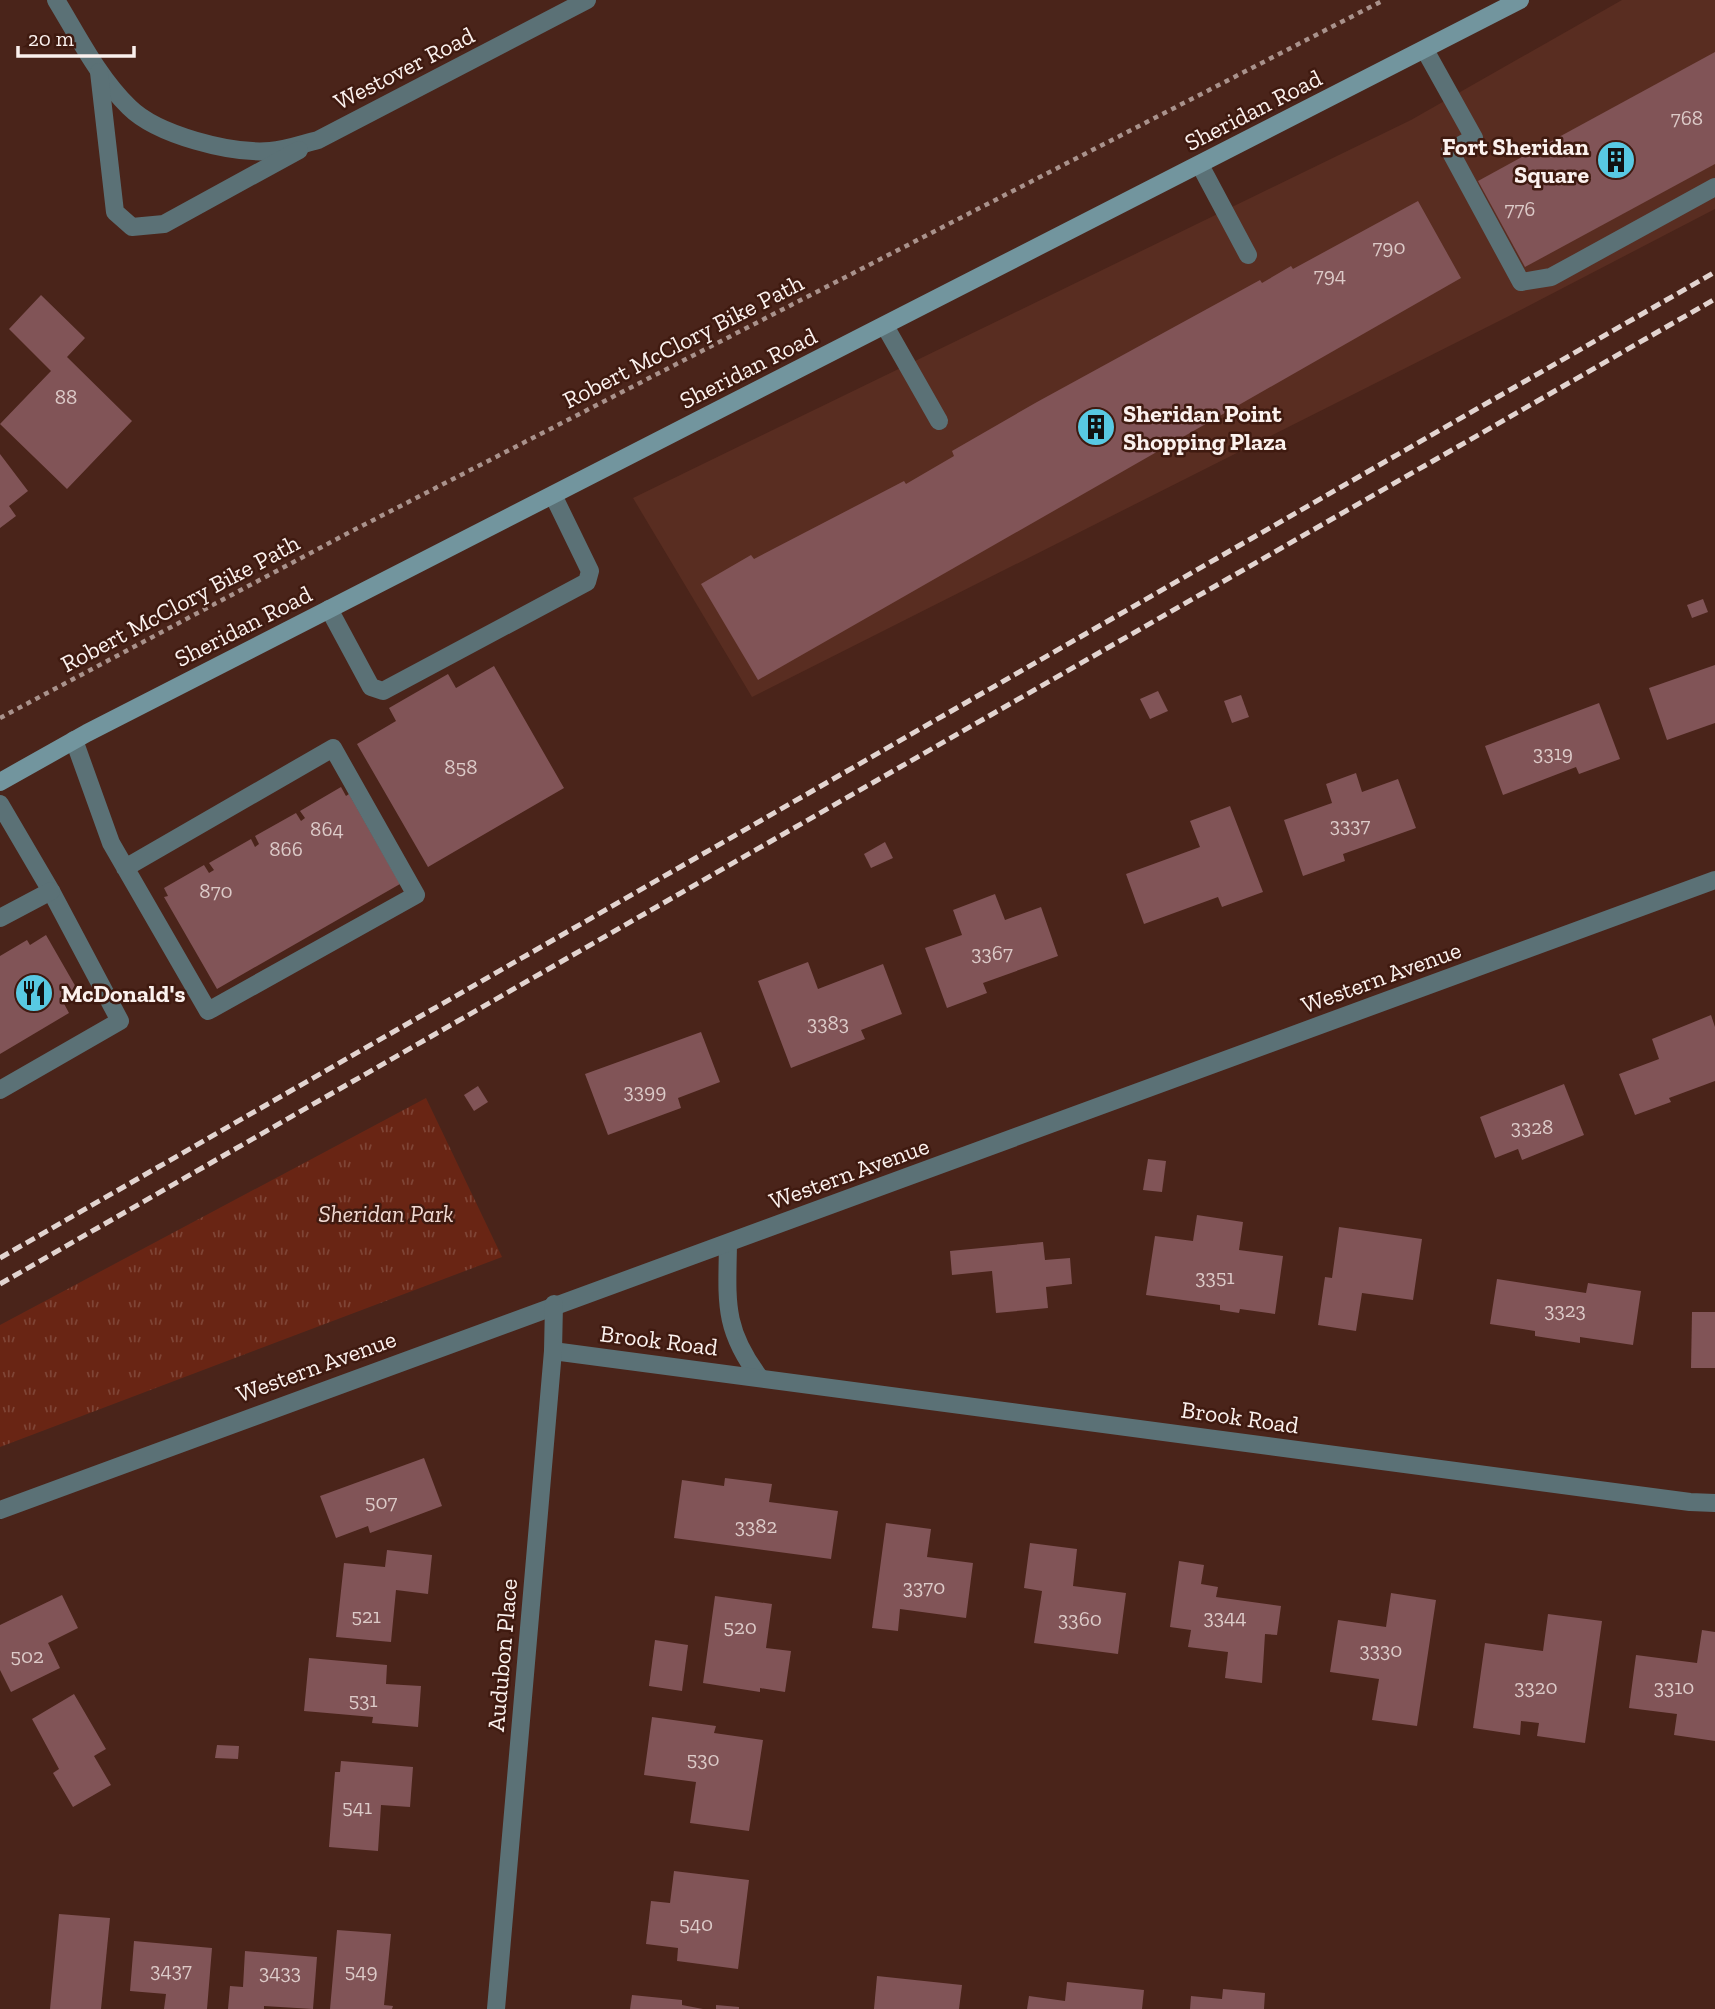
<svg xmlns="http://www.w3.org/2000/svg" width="1715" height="2009" viewBox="0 0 1715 2009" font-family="'Zilla Slab',serif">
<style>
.built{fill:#592d21}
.park{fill:url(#park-tufts)}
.building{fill:#815457}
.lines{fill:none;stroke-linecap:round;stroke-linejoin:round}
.path{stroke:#a9928c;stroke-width:4.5;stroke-dasharray:5 5;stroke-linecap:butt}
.lane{stroke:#5b7176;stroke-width:18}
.street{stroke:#5b7176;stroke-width:18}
.secondary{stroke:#72959e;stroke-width:18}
.rail{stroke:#e2d4d0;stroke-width:5;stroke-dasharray:10 5;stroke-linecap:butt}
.labels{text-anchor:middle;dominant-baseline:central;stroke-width:5;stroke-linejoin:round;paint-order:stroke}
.number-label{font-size:21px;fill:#dccac8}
.street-label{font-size:24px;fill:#fbf1ee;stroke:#3f1a10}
.poi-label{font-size:24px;font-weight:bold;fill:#fbf1ee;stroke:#3f1a10;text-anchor:start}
.park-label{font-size:24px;font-style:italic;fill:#f1d9d2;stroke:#3f1a10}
</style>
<defs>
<pattern id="park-tufts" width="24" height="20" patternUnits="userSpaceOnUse" patternTransform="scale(1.75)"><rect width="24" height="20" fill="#692514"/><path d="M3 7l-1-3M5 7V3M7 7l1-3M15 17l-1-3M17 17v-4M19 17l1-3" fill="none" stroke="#7f4536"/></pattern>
</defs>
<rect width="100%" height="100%" fill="#4a241a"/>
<!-- built -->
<polygon class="built" points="1622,0 1715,0 1715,209 1507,317 752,697 633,498 1411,120"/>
<!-- park -->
<polygon class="park" points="426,1098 502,1257 0,1447 0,1325"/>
<!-- building -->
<g class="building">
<polygon points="1715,52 1715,164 1525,267 1478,181"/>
<polygon points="1418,201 1461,278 758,680 701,584 751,555 754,559 904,481 906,484 954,456 952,451 1037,402 1260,280 1262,283 1291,266 1293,269"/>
<polygon points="41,295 85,338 67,357 132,421 67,489 0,424 51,371 9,329"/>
<polygon points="0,454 28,491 9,506 16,516 0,528"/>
<polygon points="1703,599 1708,612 1692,618 1687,605"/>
<polygon points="1715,665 1715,723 1667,740 1649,688"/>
<polygon points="494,666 564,788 428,867 357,744 396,721 389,708 448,674 456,688"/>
<polygon points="1158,691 1168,711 1150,719 1140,699"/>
<polygon points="1241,695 1249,717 1232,723 1224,701"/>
<polygon points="1599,703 1620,759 1579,774 1576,767 1503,795 1485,746"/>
<polygon points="1356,773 1362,792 1398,779 1416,828 1343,854 1345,861 1303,876 1284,820 1332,803 1326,784"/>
<polygon points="341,787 346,796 349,794 400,884 217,989 164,897 168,896 164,888 204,865 209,873 214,870 209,863 251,839 255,847 259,844 255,836 296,813 301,821 305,818 300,811"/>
<polygon points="1230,806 1263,892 1222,907 1218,897 1144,924 1126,874 1200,847 1190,821"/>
<polygon points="885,842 893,858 871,868 864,854"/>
<polygon points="995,894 1005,920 1041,907 1058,956 983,983 987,993 947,1008 925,948 962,935 953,910"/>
<polygon points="46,935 77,989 61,998 69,1013 0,1054 0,956 27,940 30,945"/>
<polygon points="808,962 818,989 883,964 902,1014 861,1030 865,1039 791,1068 758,981"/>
<polygon points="1711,1015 1715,1027 1715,1081 1669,1098 1671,1102 1635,1115 1619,1074 1659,1059 1652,1039"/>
<polygon points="701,1032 720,1082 678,1098 681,1108 608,1135 585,1074"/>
<polygon points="1564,1084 1584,1135 1522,1160 1518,1149 1495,1158 1480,1117"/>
<polygon points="478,1086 488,1102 474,1111 464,1095"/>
<polygon points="1148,1159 1166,1161 1162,1192 1143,1190"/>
<polygon points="1197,1215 1243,1222 1239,1250 1283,1256 1275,1314 1240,1309 1239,1313 1220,1310 1220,1305 1146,1295 1155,1236 1193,1241"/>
<polygon points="1339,1227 1422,1239 1413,1300 1362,1293 1356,1331 1318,1325 1325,1277 1332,1278"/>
<polygon points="1043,1242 1045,1260 1070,1258 1072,1284 1046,1287 1048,1308 996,1313 992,1271 952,1275 950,1251"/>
<polygon points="1497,1279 1586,1293 1588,1283 1641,1291 1633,1345 1580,1337 1580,1343 1535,1336 1535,1331 1490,1324"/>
<polygon points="1692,1312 1715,1312 1715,1368 1691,1368"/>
<polygon points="424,1458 442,1506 370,1533 368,1526 336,1538 320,1496"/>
<polygon points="725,1478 772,1484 769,1502 838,1511 831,1559 674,1538 682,1480 724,1486"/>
<polygon points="886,1523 931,1529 927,1557 973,1563 966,1618 900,1609 898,1631 872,1628"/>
<polygon points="1030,1543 1077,1549 1073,1586 1126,1593 1118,1654 1034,1643 1042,1591 1024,1588"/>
<polygon points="387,1550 432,1555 428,1594 396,1590 391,1642 336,1637 344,1563 385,1567"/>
<polygon points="1179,1561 1204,1565 1201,1584 1218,1587 1216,1597 1281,1606 1277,1635 1265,1634 1262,1683 1225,1678 1228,1652 1188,1647 1191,1630 1170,1627"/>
<polygon points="1391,1593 1436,1600 1417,1726 1372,1720 1379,1679 1330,1672 1338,1620 1386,1627"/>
<polygon points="62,1595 78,1628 48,1643 60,1668 11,1692 0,1670 0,1625"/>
<polygon points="715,1596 772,1604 766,1648 791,1651 785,1692 760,1688 760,1692 703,1683"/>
<polygon points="1548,1614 1602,1621 1585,1743 1537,1736 1539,1723 1521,1721 1520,1735 1473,1728 1485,1643 1543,1651"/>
<polygon points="1702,1630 1715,1632 1715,1741 1674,1735 1677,1714 1629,1708 1636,1655 1697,1663"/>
<polygon points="655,1640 688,1645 682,1691 649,1686"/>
<polygon points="309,1658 387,1665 386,1684 421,1686 418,1727 372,1723 373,1717 304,1711"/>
<polygon points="74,1694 106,1749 94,1756 111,1785 73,1807 53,1773 59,1769 32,1719"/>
<polygon points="652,1717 716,1726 714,1733 763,1740 749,1831 690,1823 696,1782 644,1775"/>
<polygon points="217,1745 239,1746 238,1759 215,1758"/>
<polygon points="341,1761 413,1767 410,1807 381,1805 378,1851 329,1847 335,1772 340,1772"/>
<polygon points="674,1871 749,1880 738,1969 677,1961 678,1948 646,1944 651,1901 670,1903"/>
<polygon points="59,1914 110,1918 101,2009 50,2009"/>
<polygon points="337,1930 391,1934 384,2005 393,2006 392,2009 330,2009"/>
<polygon points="134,1941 212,1948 207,2009 164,2009 166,1994 130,1991"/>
<polygon points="245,1951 317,1957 313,2009 264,2006 264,2009 228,2009 230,1986 243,1987"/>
<polygon points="877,1976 962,1985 959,2009 874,2009"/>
<polygon points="1067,1982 1144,1990 1142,2009 1027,2009 1029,1996 1065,2001"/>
<polygon points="1223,1989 1265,1993 1264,2009 1190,2009 1191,1996 1222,1999"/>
<polygon points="632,1995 682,2000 682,2005 703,2009 630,2009"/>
<polygon points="716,2005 739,2007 739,2009 716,2009"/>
</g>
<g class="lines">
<!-- path -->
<polyline class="path" points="0,718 350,532 1384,0"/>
<!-- lane -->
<g class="lane">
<polyline points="1425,50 1474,138 1450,151 1521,282 1551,277 1715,187"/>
<polyline points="1200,165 1248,255"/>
<polyline points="885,326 939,421"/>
<polyline points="329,609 371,687 383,691 587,582 590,571 553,495"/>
<polyline points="74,740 111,843 208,1011 416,895 333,748 125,868"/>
<polyline points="0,804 51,891 120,1021 0,1090"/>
<polyline points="0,918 51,891"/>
</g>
<!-- street -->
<g class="street">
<path d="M 56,0 C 78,36 98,77 129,107 C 157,135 231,154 270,151 C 286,150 302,144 318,140 L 587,0"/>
<polyline points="99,72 115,212 132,227 164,224 299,150"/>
<path d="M 728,1244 C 727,1302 723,1329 760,1378"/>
<polyline points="553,1351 1690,1502 1715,1503"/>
<polyline points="0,1510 1715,880"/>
<polyline points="496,2009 553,1351 554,1304"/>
</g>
<!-- secondary -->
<polyline class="secondary" points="0,782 87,733 1520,0"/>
<!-- rail -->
<g class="rail">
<polyline points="0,1258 1715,272"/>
<polyline points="0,1284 1715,299"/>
</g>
</g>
<!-- icons -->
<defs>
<symbol id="building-disc" viewBox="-11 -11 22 22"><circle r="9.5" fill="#58c9e3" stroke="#3f1a10"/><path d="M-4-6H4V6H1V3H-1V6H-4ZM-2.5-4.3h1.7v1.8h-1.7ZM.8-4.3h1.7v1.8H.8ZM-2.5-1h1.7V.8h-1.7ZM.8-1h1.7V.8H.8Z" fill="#111"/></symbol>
<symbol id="restaurant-disc" viewBox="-11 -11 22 22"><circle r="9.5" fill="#58c9e3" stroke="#3f1a10"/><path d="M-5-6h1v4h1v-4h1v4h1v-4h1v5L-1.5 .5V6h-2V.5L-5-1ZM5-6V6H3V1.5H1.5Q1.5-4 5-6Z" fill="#111"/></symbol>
</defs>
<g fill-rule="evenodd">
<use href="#building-disc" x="1594" y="138" width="44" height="44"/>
<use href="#building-disc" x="1074" y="405" width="44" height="44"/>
<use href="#restaurant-disc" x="12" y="971" width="44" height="44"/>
</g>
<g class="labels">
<!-- number labels -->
<g class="number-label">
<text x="1687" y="117">768</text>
<text x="1520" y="208">776</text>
<text x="1389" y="246">790</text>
<text x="1330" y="274">794</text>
<text x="66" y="396">88</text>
<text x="1553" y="752">3319</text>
<text x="461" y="766">858</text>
<text x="1350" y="824">3337</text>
<text x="327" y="828">864</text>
<text x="286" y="848">866</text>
<text x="216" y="890">870</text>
<text x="992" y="952">3367</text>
<text x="828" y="1022">3383</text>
<text x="645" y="1090">3399</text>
<text x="1532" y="1126">3328</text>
<text x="1215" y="1276">3351</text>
<text x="1565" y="1309">3323</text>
<text x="381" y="1501">507</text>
<text x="756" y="1525">3382</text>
<text x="924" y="1586">3370</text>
<text x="366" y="1615">521</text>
<text x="1225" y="1616">3344</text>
<text x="1080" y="1618">3360</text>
<text x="740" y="1626">520</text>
<text x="1381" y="1649">3330</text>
<text x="27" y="1655">502</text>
<text x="1536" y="1686">3320</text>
<text x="1674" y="1686">3310</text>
<text x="363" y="1699">531</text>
<text x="703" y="1758">530</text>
<text x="357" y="1806">541</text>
<text x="696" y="1923">540</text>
<text x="171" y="1969">3437</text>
<text x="361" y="1970">549</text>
<text x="280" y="1971">3433</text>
</g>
<!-- street labels -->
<g class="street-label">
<text transform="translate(404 68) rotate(-27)">Westover Road</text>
<text transform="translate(1253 110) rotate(-27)">Sheridan Road</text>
<text transform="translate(683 341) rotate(-27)">Robert McClory Bike Path</text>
<text transform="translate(748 368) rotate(-27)">Sheridan Road</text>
<text transform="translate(180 603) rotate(-28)">Robert McClory Bike Path</text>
<text transform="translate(243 626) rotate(-27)">Sheridan Road</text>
<text transform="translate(1381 977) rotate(-20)">Western Avenue</text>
<text transform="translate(849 1173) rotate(-20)">Western Avenue</text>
<text transform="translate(659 1340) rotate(7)">Brook Road</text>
<text transform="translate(316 1366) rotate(-20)">Western Avenue</text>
<text transform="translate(1240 1417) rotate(8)">Brook Road</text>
<text transform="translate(502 1655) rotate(-85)">Audubon Place</text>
</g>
<!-- poi labels -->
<g class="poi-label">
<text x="1589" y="146" text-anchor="end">Fort Sheridan<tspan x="1589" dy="28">Square</tspan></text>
<text x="1123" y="413">Sheridan Point<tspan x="1123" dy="28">Shopping Plaza</tspan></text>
<text x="61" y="993">McDonald's</text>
</g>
<!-- park labels -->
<g class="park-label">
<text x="386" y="1213">Sheridan Park</text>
</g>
</g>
<!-- scale -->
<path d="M18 46v10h116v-10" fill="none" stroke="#fbf1ee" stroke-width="3.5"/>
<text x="28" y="46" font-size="21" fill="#fbf1ee" stroke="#3f1a10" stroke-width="5" paint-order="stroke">20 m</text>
</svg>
